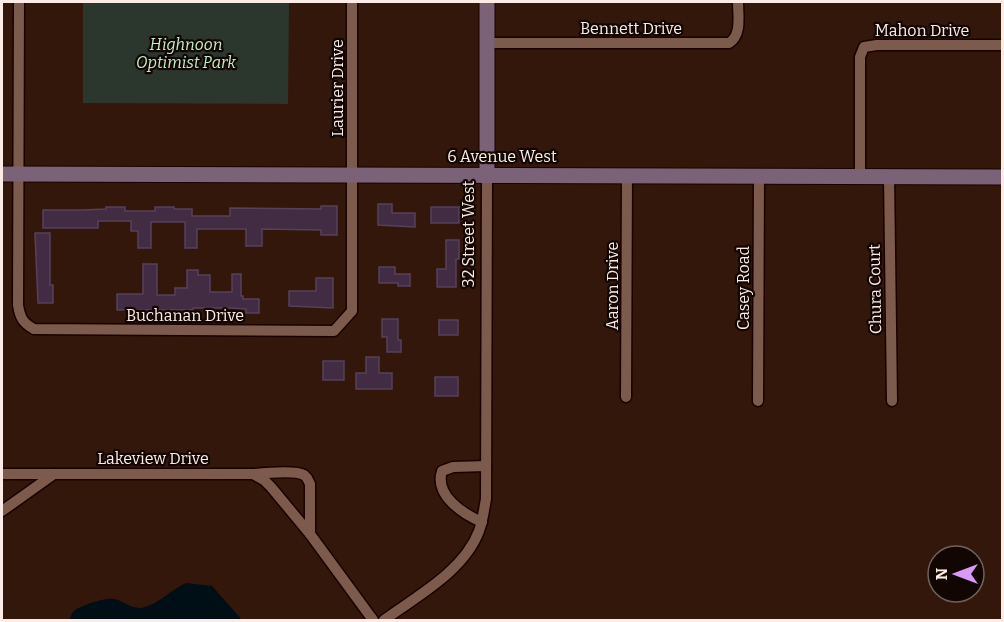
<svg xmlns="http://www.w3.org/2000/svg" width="1004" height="622" viewBox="0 0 1004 622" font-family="Bitter,serif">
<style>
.green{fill:#2b372c}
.water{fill:#000e16}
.building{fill:#412c44;stroke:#56415a;stroke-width:1.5}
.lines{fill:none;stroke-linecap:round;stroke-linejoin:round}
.street-casing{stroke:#190200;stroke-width:13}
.secondary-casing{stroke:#190200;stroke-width:17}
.street{stroke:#7c5b4c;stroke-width:10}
.secondary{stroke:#7b6277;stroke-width:15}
.labels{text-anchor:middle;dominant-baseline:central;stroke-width:4.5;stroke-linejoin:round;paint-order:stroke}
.street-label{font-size:16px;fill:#fcece5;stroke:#120603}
.park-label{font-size:16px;font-style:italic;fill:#c2eec6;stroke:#120603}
</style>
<rect width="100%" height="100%" fill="#33170a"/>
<!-- green -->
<polygon class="green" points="83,2 289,2 288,104 83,103"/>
<!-- water -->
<path class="water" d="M 186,583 L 212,586 L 242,620 L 69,620 C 70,619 72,613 73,612 C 78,606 106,597 114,599 C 125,601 132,611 145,607 C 161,602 171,590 186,583 Z"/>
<!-- building -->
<g class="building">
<polygon points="378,204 392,204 392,213 415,213 415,227 378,225"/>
<polygon points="321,206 337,206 337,235 321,235 321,230 262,229 262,246 246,246 246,229 197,229 197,248 185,248 185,222 151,222 151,248 138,248 138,231 131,231 131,221 98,221 98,228 43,228 43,210 83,210 106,209 106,207 125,207 125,211 155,211 155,207 174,207 174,209 192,209 192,216 230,216 230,208 321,209"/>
<rect x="431" y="207" width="28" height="16"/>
<polygon points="35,233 50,233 50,285 53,285 53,303 38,303"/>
<polygon points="446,240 459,240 459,259 456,259 456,287 437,287 437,269 446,269"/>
<polygon points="143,264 157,264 157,295 175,295 175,288 187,288 187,270 198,270 198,275 210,275 210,292 232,292 232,274 241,274 241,296 243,296 243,299 259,299 259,313 246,313 246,309 231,308 193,308 193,310 117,310 117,294 143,294"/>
<polygon points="379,267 395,267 395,274 410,274 410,286 398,286 398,283 379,283"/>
<polygon points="316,278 333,278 333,308 289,306 289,291 316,291"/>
<polygon points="382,319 398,319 398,340 401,340 401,352 387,352 387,337 382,337"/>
<rect x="439" y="320" width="19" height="15"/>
<polygon points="366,357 379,357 379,373 392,373 392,389 356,389 356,373 366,373"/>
<rect x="323" y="361" width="21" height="19"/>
<rect x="435" y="377" width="23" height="19"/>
</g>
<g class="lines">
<defs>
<g id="street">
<path d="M 19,2 L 18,305 C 20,318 23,323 34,329 L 334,331 L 352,311 L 352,2"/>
<path d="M 487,43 L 729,43 C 742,35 738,16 738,2"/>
<polyline points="860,176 860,57 864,47 877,45 1002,45"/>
<polyline points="889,176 892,401"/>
<polyline points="626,397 627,175"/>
<polyline points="758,401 759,176"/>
<polyline points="2,474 253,474 264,480 271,487 310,534 373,620"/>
<path d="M 253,474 C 264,473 296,470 304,475 C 308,478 308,480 310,484 L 310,534"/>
<polyline points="2,511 54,474"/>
<path d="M 482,522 C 463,514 434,495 442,471 L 453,467 L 486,466"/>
<path d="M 384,620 C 417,596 464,571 479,531 C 483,520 484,509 486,499 L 487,174"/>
</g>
<g id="secondary">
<polyline points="2,174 1002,177"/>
<polyline points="487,174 487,2"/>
</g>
</defs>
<!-- street casing -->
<use href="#street" class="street-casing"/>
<!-- secondary casing -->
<use href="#secondary" class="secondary-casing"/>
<!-- street -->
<use href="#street" class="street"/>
<!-- secondary -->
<use href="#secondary" class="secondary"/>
</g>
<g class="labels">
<!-- street labels -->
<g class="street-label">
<text x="631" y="28">Bennett Drive</text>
<text x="922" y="30">Mahon Drive</text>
<text transform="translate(337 88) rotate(-90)">Laurier Drive</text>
<text x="502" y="156">6 Avenue West</text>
<text transform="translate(468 234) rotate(-90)">32 Street West</text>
<text transform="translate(612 286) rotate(-90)">Aaron Drive</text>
<text transform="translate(743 288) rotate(-90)">Casey Road</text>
<text transform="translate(875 289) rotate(-91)">Chura Court</text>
<text x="185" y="315">Buchanan Drive</text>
<text x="153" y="458">Lakeview Drive</text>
</g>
<!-- park labels -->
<g class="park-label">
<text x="186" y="44">Highnoon<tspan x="186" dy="18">Optimist Park</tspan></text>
</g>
</g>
<!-- border -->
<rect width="1004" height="622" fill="none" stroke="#fcece5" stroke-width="6"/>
<!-- north arrow -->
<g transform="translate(956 574) rotate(270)"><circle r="28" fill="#120603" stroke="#70625d" stroke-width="1.5"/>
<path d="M0-4.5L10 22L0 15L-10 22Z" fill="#d89af8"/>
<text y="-9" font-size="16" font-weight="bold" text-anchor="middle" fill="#fcece5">N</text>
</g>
</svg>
